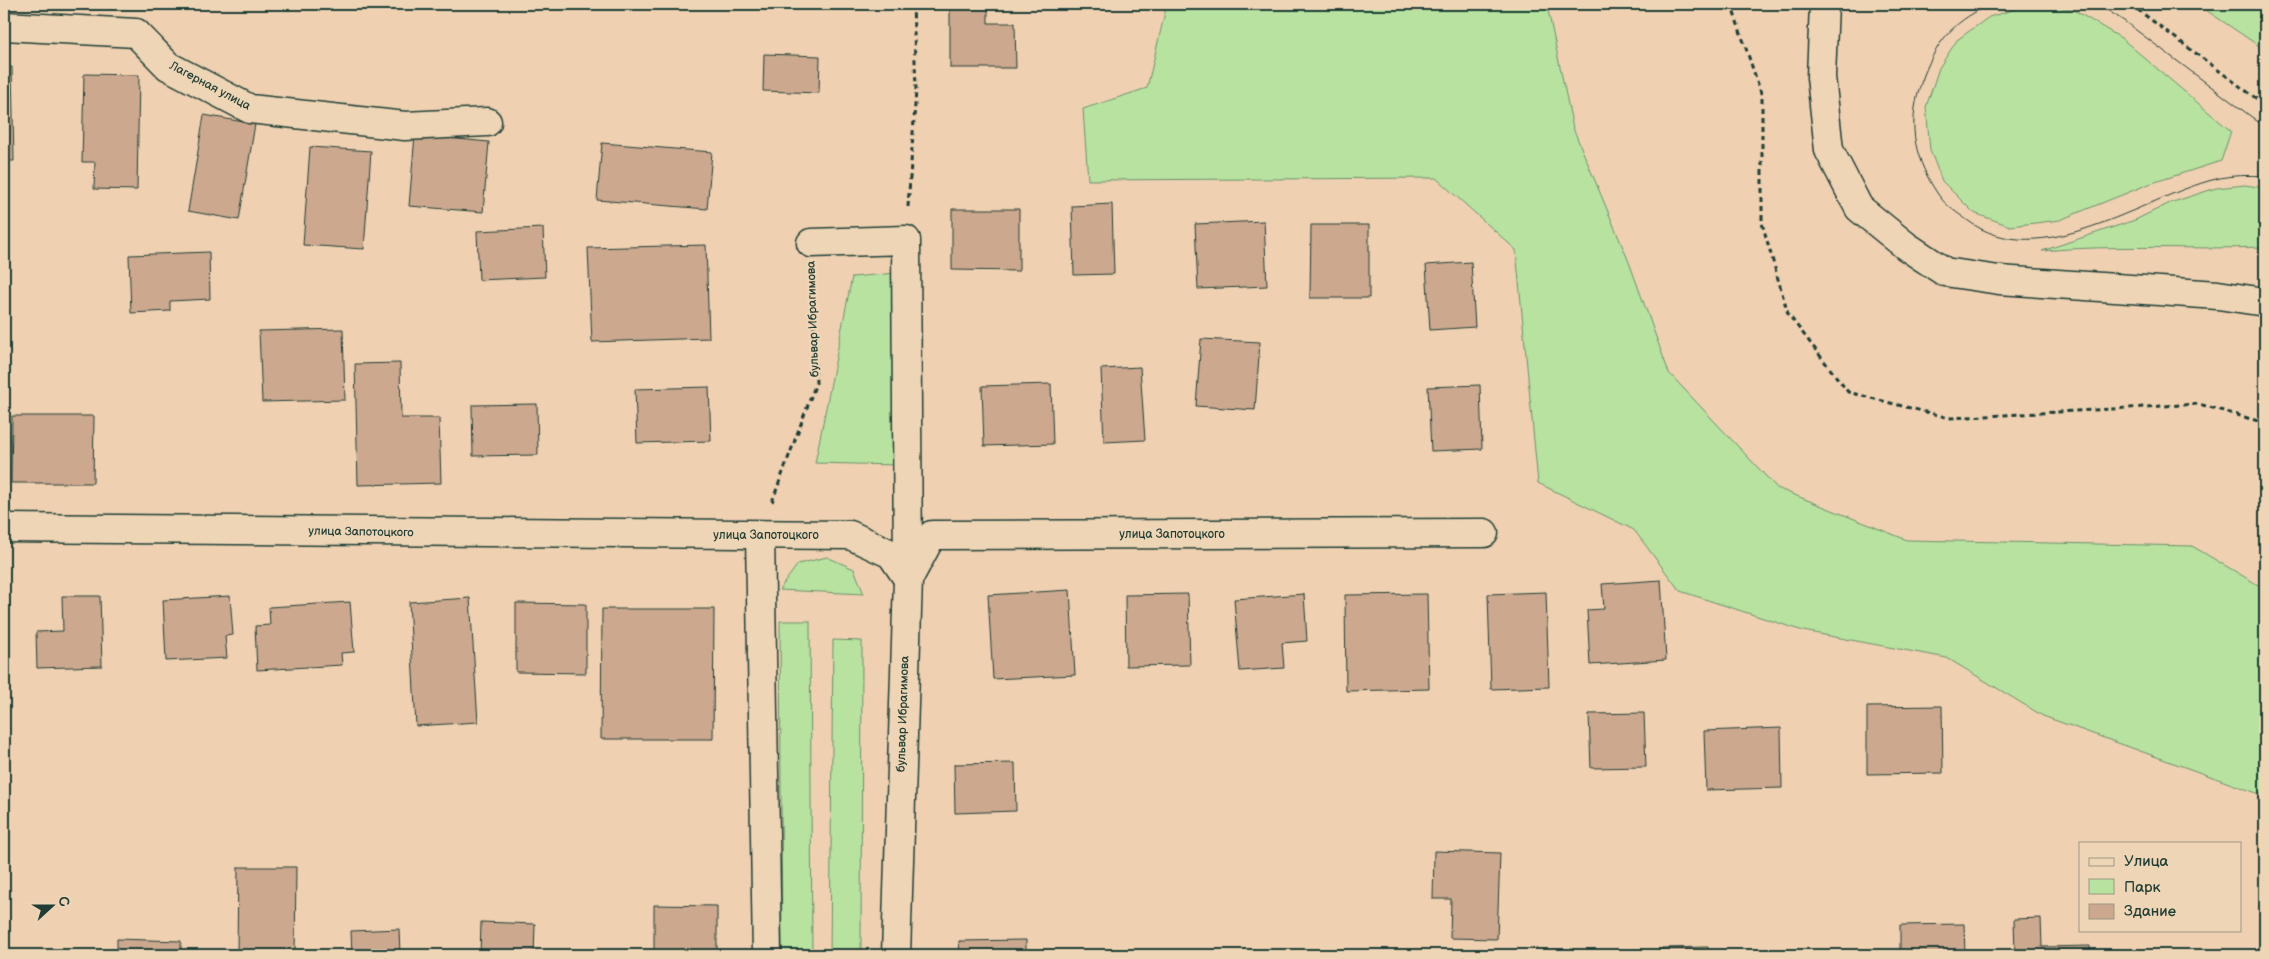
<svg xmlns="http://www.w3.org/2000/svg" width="2269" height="959" viewBox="0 0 2269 959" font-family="'Balsamiq Sans',sans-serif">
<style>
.green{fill:#b7e29f;stroke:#6b906a}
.building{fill:#cca88f;stroke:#1f3d34}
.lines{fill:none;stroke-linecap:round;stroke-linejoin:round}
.minor-casing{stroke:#1f3d34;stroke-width:31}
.path{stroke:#1f3d34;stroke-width:3;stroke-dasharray:5 4;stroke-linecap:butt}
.minor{stroke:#eed5b6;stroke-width:28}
.tram{stroke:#1f3d34;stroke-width:1}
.labels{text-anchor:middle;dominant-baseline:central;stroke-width:4.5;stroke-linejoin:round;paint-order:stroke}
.street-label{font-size:12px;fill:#1f3d34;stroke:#eed5b6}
</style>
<rect width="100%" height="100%" fill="#efd1b2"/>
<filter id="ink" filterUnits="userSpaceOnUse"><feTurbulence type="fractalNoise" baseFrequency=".02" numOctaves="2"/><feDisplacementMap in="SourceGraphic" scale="10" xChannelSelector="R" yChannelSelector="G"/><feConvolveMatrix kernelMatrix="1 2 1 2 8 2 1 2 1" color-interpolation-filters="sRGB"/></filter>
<g filter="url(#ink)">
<!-- green -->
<g class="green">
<polygon points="1167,4 1542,4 1548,10 1573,128 1629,262 1669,373 1777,488 1907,540 2192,546 2265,589 2265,796 2043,716 1947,658 1803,631 1680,591 1634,530 1538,483 1516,250 1436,178 1088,180 1083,109 1147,88"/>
<polygon points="2033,4 2072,9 2121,38 2231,131 2221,161 2149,184 2060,220 2010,226 1974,213 1942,181 1930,150 1926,107 1939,68 1957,40 1989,17"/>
<polygon points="2197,4 2265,4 2265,50"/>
<path d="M 2245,185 L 2265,188 L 2265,247 C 2191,250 2116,244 2042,251 L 2135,220 L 2170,203 L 2216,188 Z"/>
<polygon points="896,273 895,465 815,463 852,277"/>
<polygon points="827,557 854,569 864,594 779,590 798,564"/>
<polygon points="780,621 810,621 812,955 782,955"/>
<polygon points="833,640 862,641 861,955 830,955"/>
</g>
<!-- building -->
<g class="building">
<polygon points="950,4 988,4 988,23 1015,23 1016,68 950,68"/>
<polygon points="764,54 820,56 819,93 763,91"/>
<polygon points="4,67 12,67 14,161 4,161"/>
<polygon points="84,74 139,75 137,190 94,189 95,162 82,162"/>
<polygon points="204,115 255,124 239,220 188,211"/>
<polygon points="415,135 489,142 483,212 409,206"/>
<polygon points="602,143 712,152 707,209 597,200"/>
<polygon points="310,147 371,151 364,249 303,245"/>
<polygon points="1112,204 1114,274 1074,275 1072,206"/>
<polygon points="952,209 1019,209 1019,271 952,270"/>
<polygon points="1264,221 1267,286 1198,289 1195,224"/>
<polygon points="1311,225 1369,225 1369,298 1310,298"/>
<polygon points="543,228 545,277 479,280 477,231"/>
<polygon points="706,245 709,338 592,342 588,248"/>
<polygon points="209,252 210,299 170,301 170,311 131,313 129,255"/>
<polygon points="1471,262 1475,327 1430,330 1426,265"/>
<polygon points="343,329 345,400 262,402 259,331"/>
<polygon points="1201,339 1260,342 1255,410 1196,406"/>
<polygon points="400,363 401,418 439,418 441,483 358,485 355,364"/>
<polygon points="1140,367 1145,440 1104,442 1101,369"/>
<polygon points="1051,384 1053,444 984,446 982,386"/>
<polygon points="1480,385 1482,449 1431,451 1428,387"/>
<polygon points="709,387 711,441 637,443 635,389"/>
<polygon points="537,404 538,455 473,456 472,405"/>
<polygon points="12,416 94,416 93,483 11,483"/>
<polygon points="1661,580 1666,660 1590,665 1587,610 1604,609 1602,584"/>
<polygon points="1070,590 1075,675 993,679 988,595"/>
<polygon points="1546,592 1549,687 1491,689 1488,594"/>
<polygon points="1188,594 1190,665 1126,666 1125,595"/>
<polygon points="1304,594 1307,641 1282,643 1284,668 1240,671 1234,599"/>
<polygon points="1427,594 1429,689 1346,691 1345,595"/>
<polygon points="62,596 100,596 102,666 37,668 36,632 63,631"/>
<polygon points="230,596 233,635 225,636 227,658 166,661 163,600"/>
<polygon points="470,598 478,722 416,726 409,602"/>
<polygon points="350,602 354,652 341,653 342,665 257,670 255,626 270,625 269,607"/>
<polygon points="516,603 586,604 586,673 516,672"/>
<polygon points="602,609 714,609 713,739 601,739"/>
<polygon points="1942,706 1943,773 1867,774 1867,707"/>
<polygon points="1644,713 1646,767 1591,768 1589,714"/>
<polygon points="1781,728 1782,788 1706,790 1704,731"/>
<polygon points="1015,763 1016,811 955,813 954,764"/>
<polygon points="1434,851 1500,853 1497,939 1450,938 1451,899 1433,899"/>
<polygon points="238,867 296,867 295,955 237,955"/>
<polygon points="654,905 717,906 717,955 654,955"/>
<polygon points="2041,918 2042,947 2090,946 2090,955 2015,955 2014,919"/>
<polygon points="481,922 535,924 534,955 480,955"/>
<polygon points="1964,924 1965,955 1900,955 1900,925"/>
<polygon points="399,929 400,955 352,955 351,931"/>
<polygon points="117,939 181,941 181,955 117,955"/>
<polygon points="1026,940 1026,955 960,955 959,941"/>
<polygon points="1708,947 1708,955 1662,955 1662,948"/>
<polygon points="2203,951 2204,955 2126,955"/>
<polygon points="1626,952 1626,955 1552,955 1552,954"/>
</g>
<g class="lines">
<defs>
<g id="minor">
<polyline points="1824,4 1821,77 1829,150 1859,208 1906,246 1945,272 1999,280 2218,295 2265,302"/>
<polyline points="4,26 136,33 168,66 250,109 405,126 487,122"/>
<polyline points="811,243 906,240 908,579 896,955"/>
<polyline points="4,528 850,535 891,554 908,579"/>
<polyline points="760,535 767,955"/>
<polyline points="910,576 932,535 1484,533"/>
</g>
</defs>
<!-- minor casing -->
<use href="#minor" class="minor-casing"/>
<!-- path -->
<g class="path">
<polyline points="1731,4 1762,96 1762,223 1788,314 1848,392 1949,418 2199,404 2265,423"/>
<polyline points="2130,4 2265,105"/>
<polyline points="908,207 916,90 913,4"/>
<polyline points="772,502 816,383 812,277"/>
</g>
<!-- minor -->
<use href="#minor" class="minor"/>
<!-- tram -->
<g class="tram">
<path d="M 1992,4 C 1956,19 1938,39 1924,75 C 1909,114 1910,146 1931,183 C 1943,204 1948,206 1967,220 C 2040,275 2142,197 2216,179 C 2231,175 2250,175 2265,176"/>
<polyline points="2098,4 2124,21 2265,127"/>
</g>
</g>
</g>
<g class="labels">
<!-- street labels -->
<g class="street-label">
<text transform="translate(210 86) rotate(28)">Лагерная улица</text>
<text transform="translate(813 319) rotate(-92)">бульвар Ибрагимова</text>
<text transform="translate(361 532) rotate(1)">улица Запотоцкого</text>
<text x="1172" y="534">улица Запотоцкого</text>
<text x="766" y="535">улица Запотоцкого</text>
<text transform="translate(903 714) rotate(-88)">бульвар Ибрагимова</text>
</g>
</g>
<!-- margin -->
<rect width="2269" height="959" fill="none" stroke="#eed5b6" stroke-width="20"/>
<rect x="10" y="10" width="2249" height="939" fill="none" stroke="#1f3d34" stroke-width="2" filter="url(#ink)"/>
<!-- legend -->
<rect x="2079" y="842" width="162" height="90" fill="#eed5b6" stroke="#9b9882"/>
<rect x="2089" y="858" width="25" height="8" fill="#eed5b6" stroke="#9b9882"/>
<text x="2124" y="866" font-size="15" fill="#1f3d34">Улица</text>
<rect x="2089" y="879" width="25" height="15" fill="#b7e29f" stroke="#9b9882"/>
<text x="2124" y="892" font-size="15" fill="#1f3d34">Парк</text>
<rect x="2089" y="904" width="25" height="15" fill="#cca88f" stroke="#9b9882"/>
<text x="2124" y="916" font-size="15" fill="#1f3d34">Здание</text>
<!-- north arrow -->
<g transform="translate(52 906) rotate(69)" stroke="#eed5b6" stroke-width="4" paint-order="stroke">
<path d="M0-4L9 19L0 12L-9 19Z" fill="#1f3d34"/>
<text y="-8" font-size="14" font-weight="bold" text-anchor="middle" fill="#1f3d34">С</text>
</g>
</svg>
